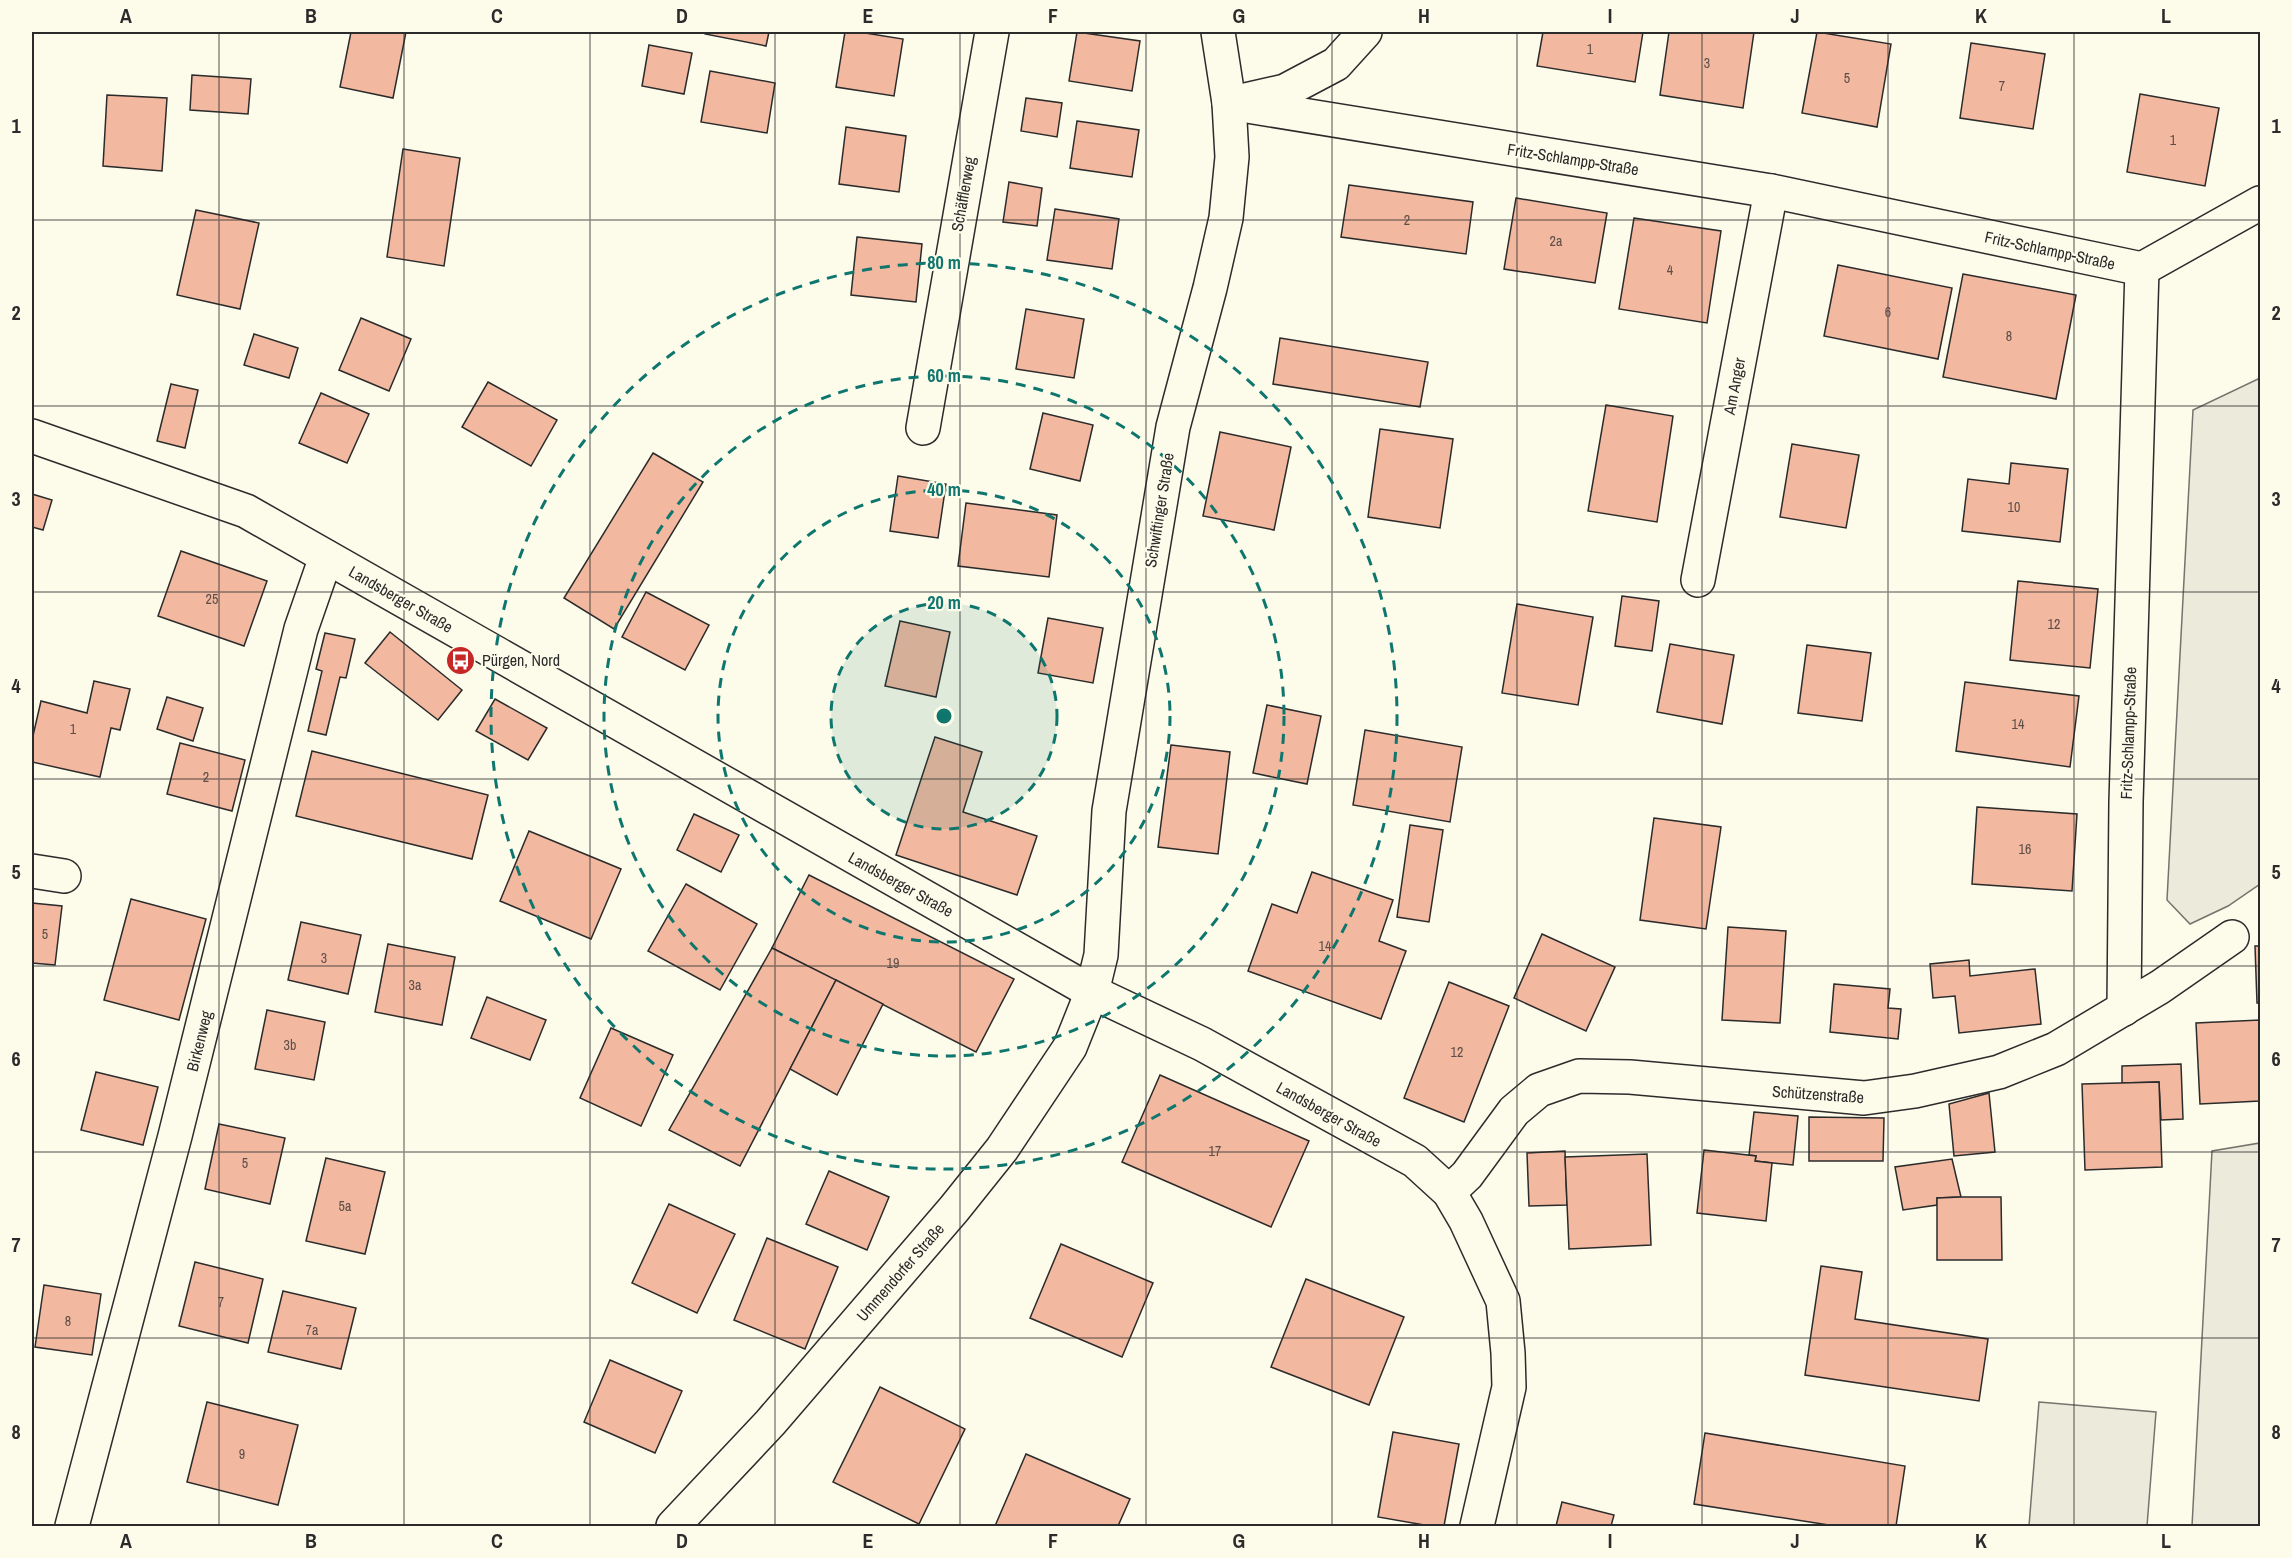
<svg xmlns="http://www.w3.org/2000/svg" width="2292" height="1558" viewBox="0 0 2292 1558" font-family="'Archivo Narrow',sans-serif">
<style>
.green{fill:#ecebdb;stroke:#74746e;stroke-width:1.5}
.building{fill:#f2b8a0;stroke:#2b2b2b;stroke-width:1.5}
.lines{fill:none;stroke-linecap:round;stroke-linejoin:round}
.minor-casing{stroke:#2b2b2b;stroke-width:36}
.tertiary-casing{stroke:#2b2b2b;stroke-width:36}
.minor{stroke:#fdfbea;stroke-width:33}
.tertiary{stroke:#fdfbea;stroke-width:33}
.grid{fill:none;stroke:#2b2b2b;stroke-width:1.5;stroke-opacity:0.55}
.ring{fill:none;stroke:#0f766e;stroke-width:3;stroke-dasharray:10 8}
.labels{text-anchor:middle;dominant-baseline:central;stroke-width:4.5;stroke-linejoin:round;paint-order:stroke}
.number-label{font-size:14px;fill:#5d4e48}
.street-label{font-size:16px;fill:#2b2b2b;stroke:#fdfbea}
.poi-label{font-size:16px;fill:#2b2b2b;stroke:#fdfbea;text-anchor:start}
.centre{fill:#0f766e;stroke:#fdfbea;stroke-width:3}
.ring-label{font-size:18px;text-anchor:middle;font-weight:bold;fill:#0f766e;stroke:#fdfbea;stroke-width:4.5;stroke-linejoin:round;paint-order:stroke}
.neatline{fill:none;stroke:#2b2b2b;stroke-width:2}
.grid-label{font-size:20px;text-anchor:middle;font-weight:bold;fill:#2b2b2b}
</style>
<rect width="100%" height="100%" fill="#fdfbea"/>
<!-- green -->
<g class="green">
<polygon points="2258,379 2260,379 2260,884 2228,906 2190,924 2167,900 2193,410"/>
<polygon points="2260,1143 2260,1526 2192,1526 2212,1151"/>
<polygon points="2039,1402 2156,1412 2147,1526 2029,1526"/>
</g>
<!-- building -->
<g class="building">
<polygon points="351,32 406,32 393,98 340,87"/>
<polygon points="705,32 769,32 766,46 705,34"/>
<polygon points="845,32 859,32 903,39 894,96 836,87"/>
<polygon points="1077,32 1140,41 1132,91 1069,81"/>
<polygon points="1543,32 1643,32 1635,82 1537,66"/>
<polygon points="1669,32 1754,32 1743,108 1660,95"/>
<polygon points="1817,32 1891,44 1877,127 1802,113"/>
<polygon points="1971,43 2045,54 2033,129 1960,118"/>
<polygon points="649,45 692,53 684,94 642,86"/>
<polygon points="710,71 775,83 767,133 701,122"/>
<polygon points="192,75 251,79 248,114 190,110"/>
<polygon points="2140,94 2219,108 2205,186 2127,172"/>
<polygon points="107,95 167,98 162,171 103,166"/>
<polygon points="1026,98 1062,103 1057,137 1021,131"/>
<polygon points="1077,121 1139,130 1132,177 1070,168"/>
<polygon points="846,127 906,136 899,192 839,184"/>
<polygon points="403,149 460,158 444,266 387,257"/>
<polygon points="1009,182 1042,188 1037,226 1003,222"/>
<polygon points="1349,185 1473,202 1466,254 1341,237"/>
<polygon points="1516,198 1607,213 1595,283 1504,269"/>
<polygon points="1055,209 1119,219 1112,269 1047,260"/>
<polygon points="196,210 259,223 240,309 177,295"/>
<polygon points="1634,218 1721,231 1707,323 1619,309"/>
<polygon points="857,237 922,244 916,302 851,295"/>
<polygon points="1838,265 1952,288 1938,359 1824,336"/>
<polygon points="1963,274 2076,295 2056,399 1943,377"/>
<polygon points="1026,309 1084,319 1074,378 1016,369"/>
<polygon points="361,318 411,339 389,391 339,370"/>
<polygon points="254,334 298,348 289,378 244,365"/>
<polygon points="1280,338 1428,362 1420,407 1273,384"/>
<polygon points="488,382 557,420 531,466 462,427"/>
<polygon points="171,384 198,390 185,448 157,441"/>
<polygon points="321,393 369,414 347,463 299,443"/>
<polygon points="1606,405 1673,416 1657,522 1588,511"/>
<polygon points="1043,413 1093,425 1080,481 1030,469"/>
<polygon points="1380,429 1453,439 1440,528 1368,517"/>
<polygon points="1220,432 1291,447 1274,530 1203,516"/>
<polygon points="1792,444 1859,455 1846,528 1780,517"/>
<polygon points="653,453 703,482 614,629 564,598"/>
<polygon points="2011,463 2068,469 2060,542 1962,531 1968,479 2009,484"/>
<polygon points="898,476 946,484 938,538 890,531"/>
<polygon points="32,494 52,500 43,530 32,527"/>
<polygon points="966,503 1057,515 1049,577 958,566"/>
<polygon points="181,551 267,581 244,646 158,616"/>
<polygon points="2018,581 2098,589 2090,668 2010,660"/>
<polygon points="646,592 709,625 685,670 622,637"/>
<polygon points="1622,596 1659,601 1652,651 1615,646"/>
<polygon points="1517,604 1593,617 1578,705 1502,693"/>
<polygon points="1048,618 1103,628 1093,683 1038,673"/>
<polygon points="900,621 950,632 936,697 885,686"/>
<polygon points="390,632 462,690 438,720 365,663"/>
<polygon points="325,633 355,639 346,678 340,677 326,735 308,731 322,671 316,669"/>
<polygon points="1670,644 1734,655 1722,724 1657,712"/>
<polygon points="1807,645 1871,653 1862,721 1798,713"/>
<polygon points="94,681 130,689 120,730 111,728 100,777 32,762 32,740 41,701 87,713"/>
<polygon points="1965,682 2079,696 2070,767 1956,751"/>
<polygon points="167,697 203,708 193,741 157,729"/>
<polygon points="495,699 547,728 528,760 476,731"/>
<polygon points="1267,705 1321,716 1307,784 1253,773"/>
<polygon points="1365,730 1462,747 1450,822 1353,805"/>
<polygon points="935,737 982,752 963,812 1037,836 1017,895 896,855"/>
<polygon points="180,743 245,760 232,811 167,794"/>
<polygon points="1171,745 1230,752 1218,854 1158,847"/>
<polygon points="312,751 488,795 472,859 296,816"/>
<polygon points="1977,807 2077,814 2072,891 1972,884"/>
<polygon points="694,814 739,835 721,872 677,850"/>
<polygon points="1654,818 1721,827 1706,929 1640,920"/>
<polygon points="1410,825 1443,830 1429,922 1397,917"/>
<polygon points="529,831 621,869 591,939 500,901"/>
<polygon points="1312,872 1393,900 1379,941 1406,951 1381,1019 1248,971 1272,904 1297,913"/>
<polygon points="809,875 1014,979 976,1052 772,948"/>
<polygon points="686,884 757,924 720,990 648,951"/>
<polygon points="131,899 206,919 179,1020 104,1000"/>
<polygon points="32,903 62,906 55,965 32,963"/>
<polygon points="301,922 361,935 348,994 288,980"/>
<polygon points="1728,927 1786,931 1780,1023 1722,1020"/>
<polygon points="1542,934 1615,967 1586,1031 1514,998"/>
<polygon points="388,944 455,957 442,1025 375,1012"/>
<polygon points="2255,946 2260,946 2260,1003 2257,1003"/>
<polygon points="772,948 836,980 740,1166 669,1130"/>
<polygon points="1969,960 1970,976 2035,969 2041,1024 1959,1033 1955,996 1933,998 1930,964"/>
<polygon points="836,980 883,1004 837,1095 790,1069"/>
<polygon points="1449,982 1509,1006 1464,1122 1404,1098"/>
<polygon points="1834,984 1890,989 1888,1008 1901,1009 1898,1039 1830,1032"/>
<polygon points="487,997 546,1020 530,1060 471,1038"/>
<polygon points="267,1010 325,1022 314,1080 255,1069"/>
<polygon points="2260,1020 2260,1101 2200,1104 2196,1023"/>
<polygon points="611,1028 673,1055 641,1126 580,1098"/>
<polygon points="2181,1064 2183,1119 2161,1120 2159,1082 2122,1083 2122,1066"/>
<polygon points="96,1072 158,1087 143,1145 81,1130"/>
<polygon points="1160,1075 1309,1141 1271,1227 1122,1162"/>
<polygon points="2159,1082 2162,1167 2085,1170 2082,1084"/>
<polygon points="1989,1093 1995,1152 1954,1156 1949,1104"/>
<polygon points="1754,1112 1798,1116 1793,1165 1755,1161 1756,1156 1749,1155"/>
<polygon points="1809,1117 1884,1118 1883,1161 1809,1161"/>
<polygon points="219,1124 285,1138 270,1204 205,1189"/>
<polygon points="1704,1150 1756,1156 1755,1161 1772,1163 1766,1221 1697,1213"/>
<polygon points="1565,1151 1567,1205 1529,1206 1527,1153"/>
<polygon points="1647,1154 1651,1245 1569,1249 1565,1157"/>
<polygon points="326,1158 385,1172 365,1254 306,1241"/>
<polygon points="1952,1159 1961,1197 1937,1198 1937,1205 1903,1210 1895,1167"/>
<polygon points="829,1171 889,1197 867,1250 806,1224"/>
<polygon points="1961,1197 2001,1197 2002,1260 1937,1260 1937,1198"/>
<polygon points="669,1204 735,1234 697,1313 632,1283"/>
<polygon points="767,1238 838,1267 805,1349 734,1320"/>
<polygon points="1061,1244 1153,1283 1122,1357 1030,1318"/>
<polygon points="195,1262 263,1279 248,1343 179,1326"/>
<polygon points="1821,1266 1862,1272 1855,1319 1988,1339 1979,1401 1805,1375"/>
<polygon points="1306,1279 1404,1317 1369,1405 1271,1367"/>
<polygon points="44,1285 101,1294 92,1355 35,1347"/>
<polygon points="283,1291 356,1308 341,1369 268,1352"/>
<polygon points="610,1360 682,1391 655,1453 584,1422"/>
<polygon points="880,1387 965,1429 919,1524 833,1482"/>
<polygon points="207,1402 298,1425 278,1505 187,1482"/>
<polygon points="1393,1432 1459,1444 1444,1526 1430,1526 1378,1517"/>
<polygon points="1705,1433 1905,1466 1896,1526 1835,1526 1694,1504"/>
<polygon points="1026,1454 1130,1499 1118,1526 995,1526"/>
<polygon points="1562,1502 1614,1515 1611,1526 1556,1526"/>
</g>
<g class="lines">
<defs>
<g id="minor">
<polyline points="1245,100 1285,91 1336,64 1365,32"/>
<polyline points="1229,103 1771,191 2142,269 2126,802 2124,1009"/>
<polyline points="2142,269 2260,203"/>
<polyline points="923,428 992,32"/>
<polyline points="32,436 246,511 1092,992 1202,1044 1415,1161 1449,1192 1466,1221 1503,1301 1508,1353 1509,1387 1477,1526"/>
<polyline points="1698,580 1771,191"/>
<polyline points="32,871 64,876"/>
<polyline points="1449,1192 1467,1175 1514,1111 1539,1090 1579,1076 1630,1077 1864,1098 1915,1091 1999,1072 2056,1049 2160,987 2232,937"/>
<polyline points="72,1526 175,1136 301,629 326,557"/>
</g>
<polyline id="tertiary" points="673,1526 770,1423 954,1209 1002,1149 1070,1047 1092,992 1101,955 1109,811 1173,427 1210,288 1226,218 1232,157 1229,103 1218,32"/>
</defs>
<!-- minor casing -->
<use href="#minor" class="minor-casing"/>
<!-- tertiary casing -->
<use href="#tertiary" class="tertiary-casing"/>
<!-- minor -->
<use href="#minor" class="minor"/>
<!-- tertiary -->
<use href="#tertiary" class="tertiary"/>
</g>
<!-- grid -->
<path class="grid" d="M 219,32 L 219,1526M 404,32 L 404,1526M 590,32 L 590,1526M 775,32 L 775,1526M 960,32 L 960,1526M 1146,32 L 1146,1526M 1332,32 L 1332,1526M 1517,32 L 1517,1526M 1702,32 L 1702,1526M 1888,32 L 1888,1526M 2074,32 L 2074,1526M 32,220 L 2260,220M 32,406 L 2260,406M 32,592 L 2260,592M 32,779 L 2260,779M 32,966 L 2260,966M 32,1152 L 2260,1152M 32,1338 L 2260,1338"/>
<!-- distance rings -->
<circle cx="944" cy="716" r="113" fill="#0f766e" fill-opacity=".12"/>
<g class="ring">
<circle cx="944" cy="716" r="113"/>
<circle cx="944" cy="716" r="226"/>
<circle cx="944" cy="716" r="340"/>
<circle cx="944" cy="716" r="453"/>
</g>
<!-- icons -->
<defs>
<symbol id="bus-disc" viewBox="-11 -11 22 22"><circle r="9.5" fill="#c62828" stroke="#fdfbea"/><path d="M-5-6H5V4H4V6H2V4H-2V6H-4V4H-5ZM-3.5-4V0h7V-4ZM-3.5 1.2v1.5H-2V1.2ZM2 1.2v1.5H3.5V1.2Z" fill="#fff"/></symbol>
</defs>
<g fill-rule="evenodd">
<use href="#bus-disc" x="444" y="644" width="33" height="33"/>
</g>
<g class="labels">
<!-- number labels -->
<g class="number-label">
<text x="1590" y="49">1</text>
<text x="1707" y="63">3</text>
<text x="1847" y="78">5</text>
<text x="2002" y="86">7</text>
<text x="2173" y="140">1</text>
<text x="1407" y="220">2</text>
<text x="1556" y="241">2a</text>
<text x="1670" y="270">4</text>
<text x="1888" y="312">6</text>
<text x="2009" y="336">8</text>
<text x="2014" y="507">10</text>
<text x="212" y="599">25</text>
<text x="2054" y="624">12</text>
<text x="2018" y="724">14</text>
<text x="73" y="729">1</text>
<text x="206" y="777">2</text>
<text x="2025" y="849">16</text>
<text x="45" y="934">5</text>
<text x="1325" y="946">14</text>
<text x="324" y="958">3</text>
<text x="893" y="963">19</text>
<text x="415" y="985">3a</text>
<text x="290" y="1045">3b</text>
<text x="1457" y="1052">12</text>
<text x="1215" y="1151">17</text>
<text x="245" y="1163">5</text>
<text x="345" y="1206">5a</text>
<text x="221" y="1302">7</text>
<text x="68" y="1321">8</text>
<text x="312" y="1330">7a</text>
<text x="242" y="1454">9</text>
</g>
<!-- street labels -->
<g class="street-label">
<text transform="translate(1573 159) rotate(9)">Fritz-Schlampp-Straße</text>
<text transform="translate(963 194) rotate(-80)">Schäfflerweg</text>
<text transform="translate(2050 250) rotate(12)">Fritz-Schlampp-Straße</text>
<text transform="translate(1734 386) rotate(-79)">Am Anger</text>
<text transform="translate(1159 510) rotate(-81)">Schwiftinger Straße</text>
<text transform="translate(401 599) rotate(30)">Landsberger Straße</text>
<text transform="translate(2128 733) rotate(-88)">Fritz-Schlampp-Straße</text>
<text transform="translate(901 884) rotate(29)">Landsberger Straße</text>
<text transform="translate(199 1041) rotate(-76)">Birkenweg</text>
<text transform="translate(1818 1094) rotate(4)">Schützenstraße</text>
<text transform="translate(1329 1114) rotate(29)">Landsberger Straße</text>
<text transform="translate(900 1272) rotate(-49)">Ummendorfer Straße</text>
</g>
<!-- poi labels -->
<g class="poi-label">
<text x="482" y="660">Pürgen, Nord</text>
</g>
</g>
<circle cx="944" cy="716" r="9" class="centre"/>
<g class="ring-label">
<text x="944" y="269">80 m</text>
<text x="944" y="382">60 m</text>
<text x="944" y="496">40 m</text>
<text x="944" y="609">20 m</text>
</g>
<!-- border -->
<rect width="2292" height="1558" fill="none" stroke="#fdfbea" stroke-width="66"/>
<rect x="33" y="33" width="2226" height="1492" class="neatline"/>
<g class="grid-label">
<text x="126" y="23">A</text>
<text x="311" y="23">B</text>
<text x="497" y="23">C</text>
<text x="682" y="23">D</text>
<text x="868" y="23">E</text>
<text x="1053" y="23">F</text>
<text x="1239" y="23">G</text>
<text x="1424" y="23">H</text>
<text x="1610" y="23">I</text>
<text x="1795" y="23">J</text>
<text x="1981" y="23">K</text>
<text x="2166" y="23">L</text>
<text x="16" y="133">1</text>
<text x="2276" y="133">1</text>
<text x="16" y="320">2</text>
<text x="2276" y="320">2</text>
<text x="16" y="506">3</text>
<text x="2276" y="506">3</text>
<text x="16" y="693">4</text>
<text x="2276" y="693">4</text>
<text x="16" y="879">5</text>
<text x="2276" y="879">5</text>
<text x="16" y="1066">6</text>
<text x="2276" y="1066">6</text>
<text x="16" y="1252">7</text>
<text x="2276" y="1252">7</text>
<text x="16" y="1439">8</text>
<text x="2276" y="1439">8</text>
<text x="126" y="1548">A</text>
<text x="311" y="1548">B</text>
<text x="497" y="1548">C</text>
<text x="682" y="1548">D</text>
<text x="868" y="1548">E</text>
<text x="1053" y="1548">F</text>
<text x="1239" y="1548">G</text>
<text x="1424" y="1548">H</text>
<text x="1610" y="1548">I</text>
<text x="1795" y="1548">J</text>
<text x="1981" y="1548">K</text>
<text x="2166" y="1548">L</text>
</g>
</svg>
